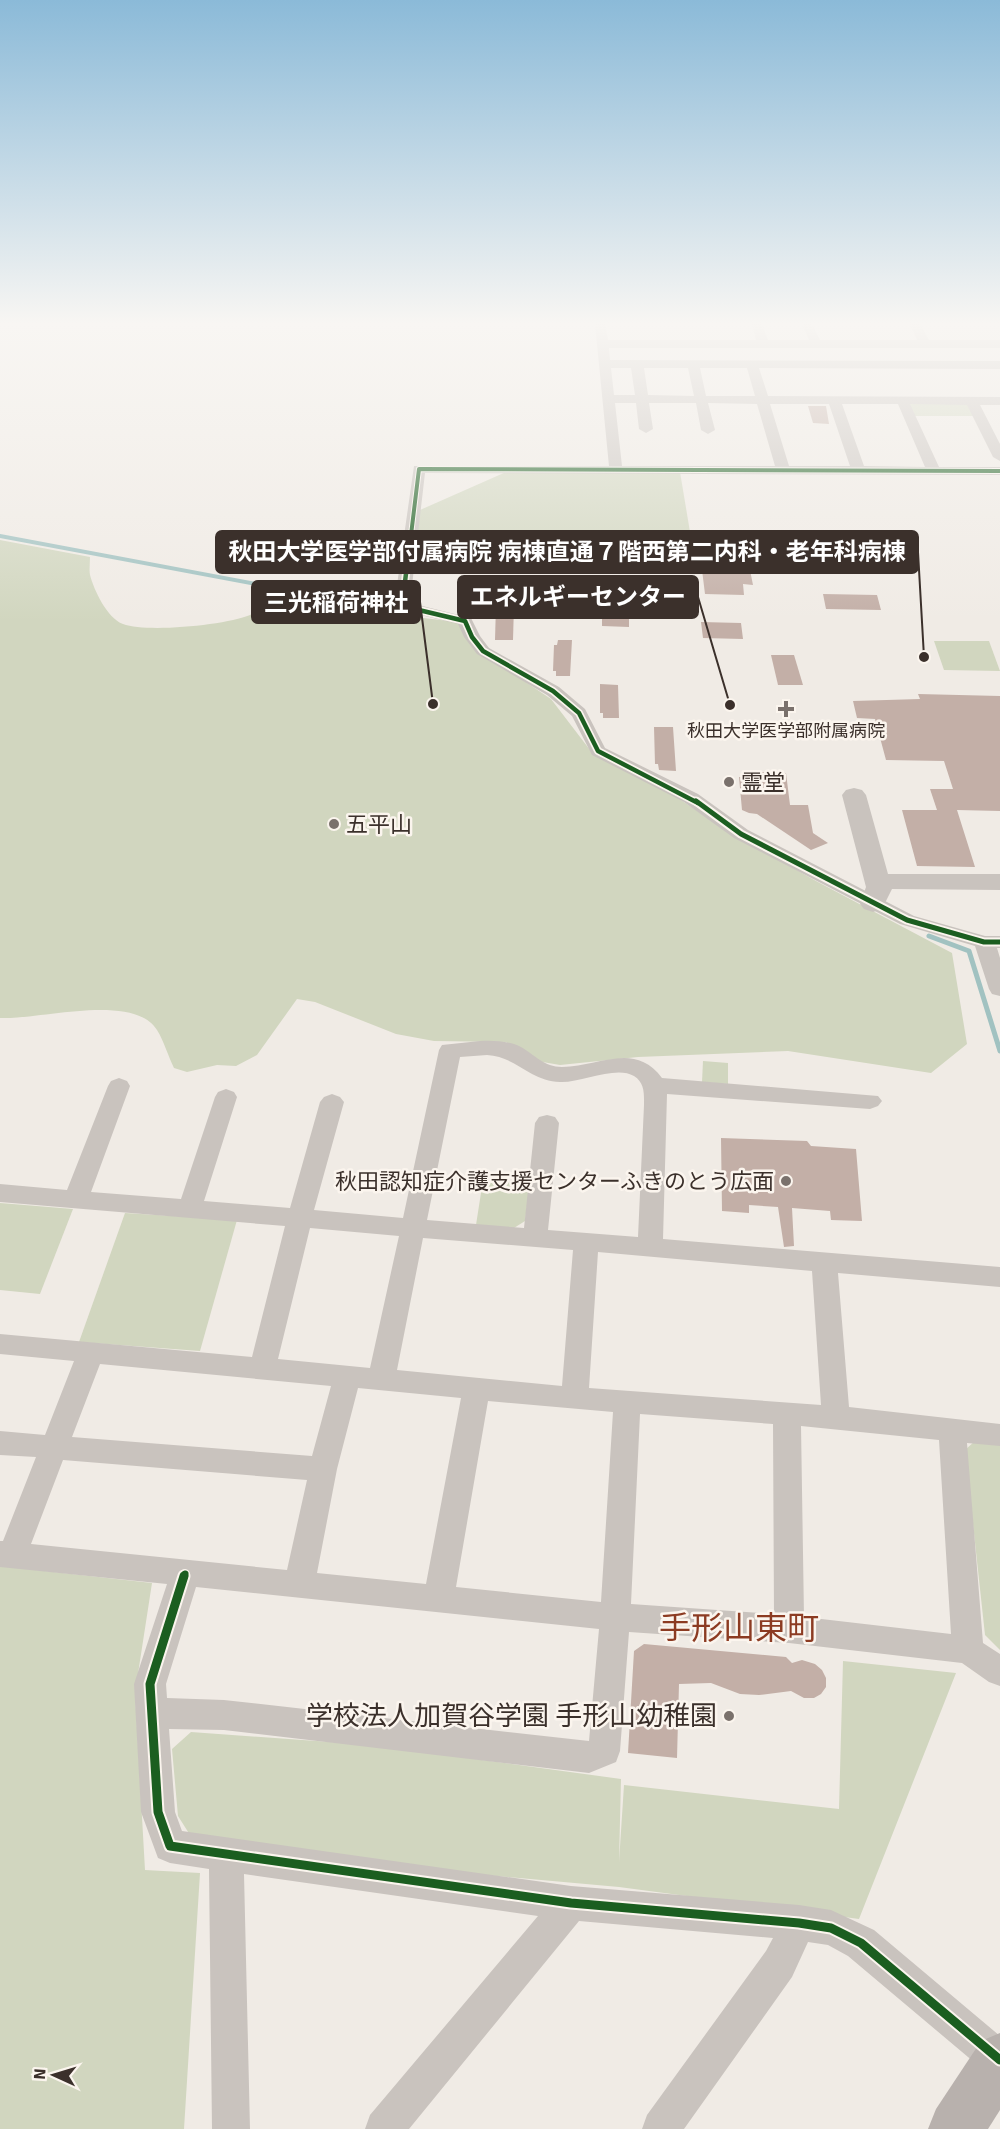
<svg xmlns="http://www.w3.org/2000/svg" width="1000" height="2129" viewBox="0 0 1000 2129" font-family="Signika,'Noto Sans JP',sans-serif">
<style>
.green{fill:#d1d6bf}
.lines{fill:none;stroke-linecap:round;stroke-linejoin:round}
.stream-far1{stroke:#a1c2c1;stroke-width:4}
.stream{stroke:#a1c2c1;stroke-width:5}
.building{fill:#c3afa7}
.minor{fill:#c9c3be;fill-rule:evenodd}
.tertiary{fill:#c9c3be;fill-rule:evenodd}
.primary{fill:#b8b1ad;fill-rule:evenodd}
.cycleway-far4-casing{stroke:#fbf5ee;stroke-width:6}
.cycleway-far3-casing{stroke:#fbf5ee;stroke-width:8}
.cycleway-far2-casing{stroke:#fbf5ee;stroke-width:9}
.cycleway-far1-casing{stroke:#fbf5ee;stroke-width:10}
.cycleway-casing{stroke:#fbf5ee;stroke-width:13}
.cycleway-far4{stroke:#1b5e20;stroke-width:4}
.cycleway-far3{stroke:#1b5e20;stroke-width:4.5}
.cycleway-far2{stroke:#1b5e20;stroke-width:5}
.cycleway-far1{stroke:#1b5e20;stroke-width:7}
.cycleway{stroke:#1b5e20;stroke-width:9}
.poi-dot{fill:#7a716c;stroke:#fbf5ee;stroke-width:2}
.labels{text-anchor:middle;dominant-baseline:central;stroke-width:5;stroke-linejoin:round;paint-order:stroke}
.far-poi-label{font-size:18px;fill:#3b302b;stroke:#fbf5ee}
.poi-label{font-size:22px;fill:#3b302b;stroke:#fbf5ee;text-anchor:start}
.near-poi-label{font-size:27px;fill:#3b302b;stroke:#fbf5ee;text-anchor:end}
.near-quarter-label{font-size:32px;fill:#8c3b22;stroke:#fbf5ee}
.leader{fill:none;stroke:#3b302b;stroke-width:2}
.callout-dot{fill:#3b302b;stroke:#fbf5ee;stroke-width:2}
.callout{fill:#3b302b;stroke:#3b302b;stroke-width:2}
.callout-label{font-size:24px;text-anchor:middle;font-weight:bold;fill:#fff}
</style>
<rect width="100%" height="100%" fill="#f0ebe5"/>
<!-- green -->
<g class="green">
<polygon points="902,400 972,401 980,416 909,416"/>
<polygon points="506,472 680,472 693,550 412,548 420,510"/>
<path d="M 0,540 L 90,557 C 90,563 89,570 90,575 C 94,590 107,618 123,624 C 147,633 226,625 250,615 C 258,612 266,605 273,600 L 457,622 L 491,659 L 551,699 L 590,750 L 675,796 L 724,829 L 816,881 L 952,953 L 967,1044 L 931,1073 L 788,1051 L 638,1057 L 560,1065 L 531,1060 L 506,1042 L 434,1041 L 396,1034 L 315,1002 L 297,999 L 257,1055 L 236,1066 L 217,1065 L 187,1072 L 174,1068 C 168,1056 164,1041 157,1030 C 133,992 39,1020 0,1018 Z"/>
<polygon points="934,641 989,641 1000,671 944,670"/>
<polygon points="703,1061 728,1063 728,1084 702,1082"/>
<polygon points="483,1180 530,1183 525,1221 514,1228 476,1225"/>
<polygon points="0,1203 73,1209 40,1294 0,1290"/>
<polygon points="125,1213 237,1220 200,1351 79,1342"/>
<polygon points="975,1441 1000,1443 1000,1650 985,1635 965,1450"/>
<polygon points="0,1566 152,1583 135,1693 145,1870 200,1873 184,2129 0,2129"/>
<polygon points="843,1661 956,1673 859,1919 619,1887 451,1872 190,1835 178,1816 172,1749 191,1732 372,1745 621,1779 619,1862 624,1785 839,1809"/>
</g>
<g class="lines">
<!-- stream-far1 -->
<polyline class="stream-far1" points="0,536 405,612"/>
<!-- stream -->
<polyline class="stream" points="929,936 969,951 1000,1051"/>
</g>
<!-- building -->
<g class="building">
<polygon points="808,406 826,406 829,424 813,423"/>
<polygon points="700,554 747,555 753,585 743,584 744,595 705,594"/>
<polygon points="823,594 877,595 881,610 826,609"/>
<polygon points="496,605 514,605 513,640 495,640"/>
<polygon points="602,605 629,605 629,627 602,626"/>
<polygon points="701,622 741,623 743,639 703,638"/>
<polygon points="558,640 572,640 570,676 556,676 556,671 553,671 554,645 557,645"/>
<polygon points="771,655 794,655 803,685 778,685"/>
<polygon points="600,684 618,685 619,718 603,718 603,713 600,713"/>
<polygon points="918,694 1000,696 1000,811 957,810 975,867 917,866 902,810 937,810 930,789 953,789 944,761 886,760 875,719 857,718 853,701 920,699"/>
<polygon points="654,727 673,727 676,771 659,770 658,764 655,764"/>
<polygon points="761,772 786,773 790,805 808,805 813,833 828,843 811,850 757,814 749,813 742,810 739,777 760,778"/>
<polygon points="721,1138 807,1141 811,1146 856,1149 862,1221 831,1220 830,1211 792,1208 794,1246 784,1247 778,1207 749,1205 749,1213 722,1211"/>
<polygon points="644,1644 786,1657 792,1663 802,1660 815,1664 822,1670 826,1678 826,1687 821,1694 814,1698 804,1698 791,1691 759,1695 740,1694 711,1683 679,1684 677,1758 628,1753 634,1651"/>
</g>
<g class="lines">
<!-- minor -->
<g class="minor">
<path d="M 595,324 L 605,324 L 608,340 L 756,340 L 752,324 L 762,324 L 768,340 L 809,340 L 802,324 L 812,324 L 820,340 L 917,340 L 910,324 L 920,324 L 929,340 L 1000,340 L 1000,348 L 609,348 L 610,360 L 1000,361 L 1000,369 L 759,368 L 768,396 L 1000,397 L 1000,405 L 980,405 L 1000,444 L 1000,461 L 993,457 L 967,405 L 910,404 L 939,467 L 1000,467 L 1000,475 L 425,473 L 410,603 L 471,618 L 480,636 L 489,648 L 559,687 L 585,709 L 605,748 L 698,794 L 748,830 L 914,916 L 985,936 L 1000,936 L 1000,948 L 997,948 L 1000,958 L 1000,996 L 992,994 L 989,989 L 975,946 L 900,924 L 734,838 L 684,802 L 592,755 L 572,716 L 547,695 L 477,654 L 464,637 L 458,624 L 396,609 L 394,606 L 414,466 L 609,466 ZM 611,368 L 631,368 L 635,395 L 614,395 ZM 644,368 L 688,368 L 694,396 L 648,395 ZM 700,368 L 747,368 L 755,396 L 706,396 ZM 615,403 L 636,403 L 639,429 L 646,433 L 653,429 L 649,403 L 696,403 L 701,430 L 708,434 L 715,430 L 708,403 L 757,404 L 775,466 L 622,466 ZM 770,404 L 829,404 L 850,466 L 789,466 ZM 842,404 L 898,404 L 925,467 L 864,466 Z"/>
<path d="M 480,1041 C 493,1040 509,1041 521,1047 C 535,1055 544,1067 562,1067 C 599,1067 634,1041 662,1078 L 878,1096 L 882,1101 L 878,1106 L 870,1109 L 667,1094 L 663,1239 L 1000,1267 L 1000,1287 L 838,1273 L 849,1407 L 1000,1424 L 1000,1446 L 967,1443 L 983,1643 L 1000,1654 L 1000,1686 L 989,1682 L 962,1663 L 789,1643 L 629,1632 L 620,1751 L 616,1762 L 589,1773 L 224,1730 L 169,1729 L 175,1812 L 182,1831 L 571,1886 L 799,1905 L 831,1910 L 874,1930 L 1000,2036 L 1000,2079 L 987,2073 L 848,1956 L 828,1945 L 808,1942 L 792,1977 L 684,2129 L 642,2129 L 647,2115 L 766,1951 L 773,1938 L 579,1921 L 409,2129 L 365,2129 L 370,2115 L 538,1916 L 244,1874 L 250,2129 L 212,2129 L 209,1869 L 170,1863 L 158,1858 L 141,1812 L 134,1684 L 167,1584 L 0,1567 L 0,1541 L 3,1541 L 36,1457 L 0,1455 L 0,1431 L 45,1435 L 74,1361 L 0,1354 L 0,1334 L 252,1357 L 285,1226 L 0,1202 L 0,1184 L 67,1190 L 108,1086 L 111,1081 L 119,1078 L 127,1081 L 130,1086 L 91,1192 L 181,1199 L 215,1097 L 218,1092 L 226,1089 L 234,1092 L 237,1097 L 204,1201 L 290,1208 L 320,1102 L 324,1097 L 332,1094 L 340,1097 L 344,1102 L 314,1210 L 403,1218 L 439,1050 L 442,1045 ZM 487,1055 C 515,1056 530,1081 560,1082 C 581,1083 616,1065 634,1076 C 645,1083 644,1094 644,1105 L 638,1237 L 548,1230 L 559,1123 L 555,1117 L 547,1115 L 539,1117 L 535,1123 L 524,1228 L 427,1220 L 460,1057 ZM 310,1228 L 399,1236 L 370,1368 L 278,1359 ZM 423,1238 L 573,1250 L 562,1386 L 397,1370 ZM 598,1252 L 812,1271 L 821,1405 L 589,1388 ZM 100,1364 L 331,1386 L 312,1456 L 72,1437 ZM 358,1388 L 461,1398 L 426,1584 L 317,1573 L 337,1469 ZM 488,1401 L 613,1412 L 601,1602 L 456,1587 ZM 640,1414 L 773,1424 L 774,1614 L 631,1604 ZM 801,1426 L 939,1440 L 951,1634 L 804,1617 ZM 63,1460 L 307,1480 L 287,1570 L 31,1544 ZM 196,1587 L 599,1629 L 589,1741 L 224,1700 L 167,1698 L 166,1684 Z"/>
</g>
<!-- tertiary -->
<polygon class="tertiary" points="854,788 862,790 866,795 888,874 1000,874 1000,890 892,889 882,909 873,912 864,909 860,904 866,887 842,795 846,790"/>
<!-- primary -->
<polygon class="primary" points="1000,2033 1000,2110 988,2129 928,2129 936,2109 981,2041"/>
<defs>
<polyline id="cycleway-far4" points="411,535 419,469 1000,471"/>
<polyline id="cycleway-far3" points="411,533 402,606 465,621 472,637 483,651 553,691 579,713 598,751 698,803"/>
<polyline id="cycleway-far2" points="696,801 741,834 907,920 984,942 1000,942"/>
<polyline id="cycleway-far1" points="184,1578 185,1574"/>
<polyline id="cycleway" points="184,1576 150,1684 158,1812 170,1846 571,1903 799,1923 831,1928 861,1943 1000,2060"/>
</defs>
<!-- cycleway-far4 casing -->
<use href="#cycleway-far4" class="cycleway-far4-casing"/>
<!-- cycleway-far3 casing -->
<use href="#cycleway-far3" class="cycleway-far3-casing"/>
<!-- cycleway-far2 casing -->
<use href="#cycleway-far2" class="cycleway-far2-casing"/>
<!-- cycleway-far1 casing -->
<use href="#cycleway-far1" class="cycleway-far1-casing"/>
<!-- cycleway casing -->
<use href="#cycleway" class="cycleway-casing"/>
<!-- cycleway-far4 -->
<use href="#cycleway-far4" class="cycleway-far4"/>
<!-- cycleway-far3 -->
<use href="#cycleway-far3" class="cycleway-far3"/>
<!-- cycleway-far2 -->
<use href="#cycleway-far2" class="cycleway-far2"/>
<!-- cycleway-far1 -->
<use href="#cycleway-far1" class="cycleway-far1"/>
<!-- cycleway -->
<use href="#cycleway" class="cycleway"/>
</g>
<!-- sky -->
<linearGradient id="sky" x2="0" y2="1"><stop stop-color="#8bbad8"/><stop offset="0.52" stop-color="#f8f6f3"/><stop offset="1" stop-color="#f8f6f3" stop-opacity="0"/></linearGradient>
<rect width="1000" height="622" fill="url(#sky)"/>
<!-- markers -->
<g class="poi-dot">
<path d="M783 700h6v6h6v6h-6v6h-6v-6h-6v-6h6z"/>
<circle cx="729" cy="782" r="6"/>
<circle cx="334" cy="824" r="6"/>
<circle cx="786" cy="1181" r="6"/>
<circle cx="729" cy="1716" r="6"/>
</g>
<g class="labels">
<!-- far-poi labels -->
<g class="far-poi-label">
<text x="786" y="731">秋田大学医学部附属病院</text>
</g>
<!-- poi labels -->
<g class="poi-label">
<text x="741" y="782">霊堂</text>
<text x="346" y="824">五平山</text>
<text x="774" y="1181" text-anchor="end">秋田認知症介護支援センターふきのとう広面</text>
</g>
<!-- near-poi labels -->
<g class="near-poi-label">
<text x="717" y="1716">学校法人加賀谷学園 手形山幼稚園</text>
</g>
<!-- near-quarter labels -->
<g class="near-quarter-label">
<text x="739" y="1628">手形山東町</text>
</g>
</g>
<!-- callouts -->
<path class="leader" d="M924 657L918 552M730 705L698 597M433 704L420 602"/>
<g class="callout-dot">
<circle cx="924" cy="657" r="6"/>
<circle cx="730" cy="705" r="6"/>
<circle cx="433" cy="704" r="6"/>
</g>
<g class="callout">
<rect x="216" y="531" width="702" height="42" rx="6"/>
<rect x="458" y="576" width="240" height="42" rx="6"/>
<rect x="252" y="581" width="168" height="42" rx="6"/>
</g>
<g class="callout-label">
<text x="567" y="560">秋田大学医学部付属病院 病棟直通７階西第二内科・老年科病棟</text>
<text x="578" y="605">エネルギーセンター</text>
<text x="336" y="611">三光稲荷神社</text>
</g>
<!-- north arrow -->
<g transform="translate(54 2075) rotate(274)" stroke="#fbf5ee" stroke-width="4.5" paint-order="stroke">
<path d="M0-4.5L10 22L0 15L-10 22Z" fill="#3b302b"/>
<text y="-9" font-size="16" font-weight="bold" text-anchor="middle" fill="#3b302b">N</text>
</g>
</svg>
